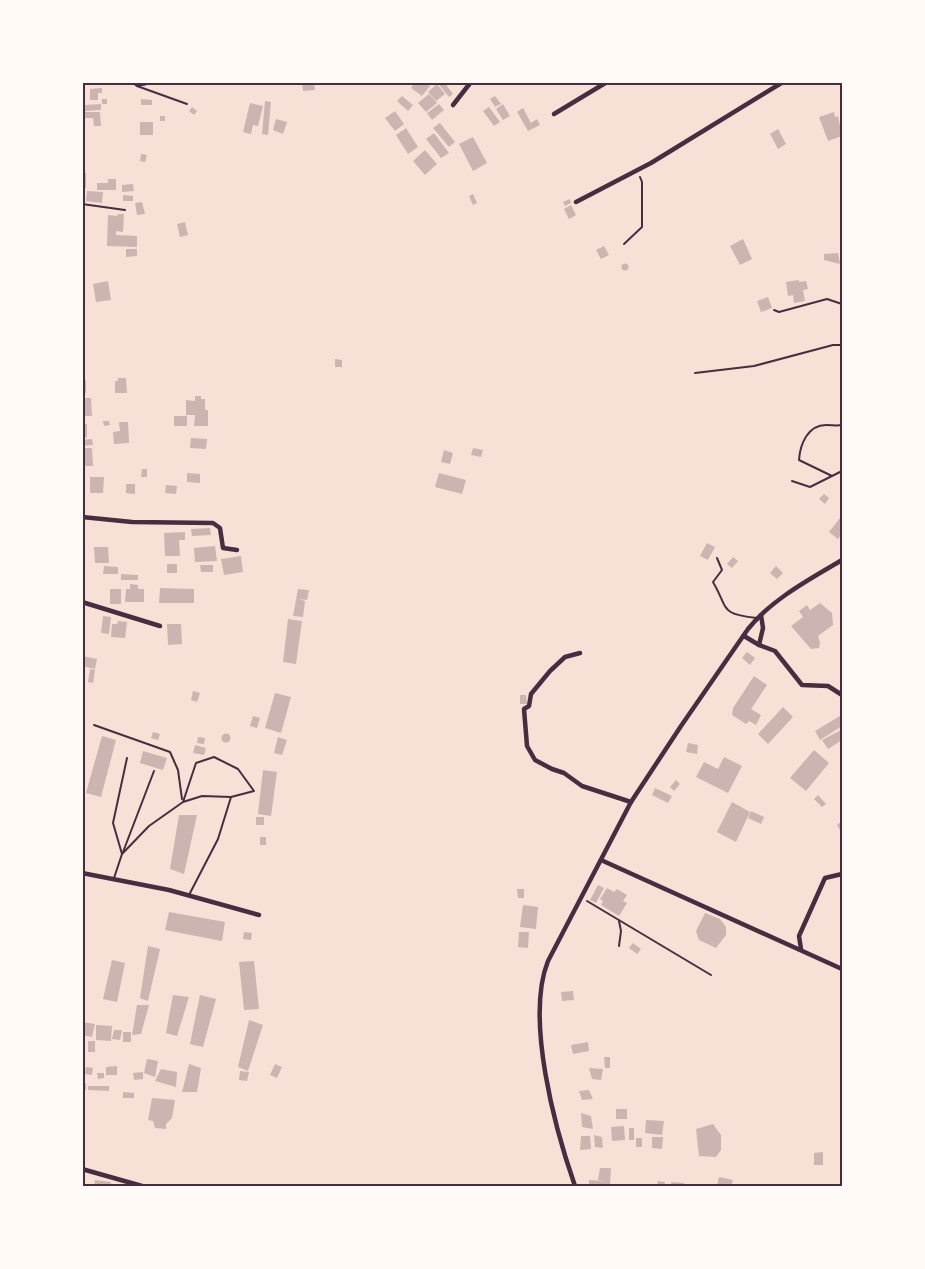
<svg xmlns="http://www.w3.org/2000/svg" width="925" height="1269" viewBox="0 0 925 1269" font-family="'Source Sans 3',sans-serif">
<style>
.building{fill:#ccb4b1}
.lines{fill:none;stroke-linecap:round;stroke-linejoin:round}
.path{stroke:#4a2c40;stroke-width:2}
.service{stroke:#4a2c40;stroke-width:2}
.minor{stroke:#4a2c40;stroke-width:4.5}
.neatline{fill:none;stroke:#4a2c40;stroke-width:2}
</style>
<rect width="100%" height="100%" fill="#f7e1d7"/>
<!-- building -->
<g class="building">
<polygon points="302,82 314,82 315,90 303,91"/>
<polygon points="415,82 425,82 430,86 422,96 411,88"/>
<polygon points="437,82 444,82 453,94 449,97"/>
<polygon points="437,84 445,94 436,101 428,92"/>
<polygon points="102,88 102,93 98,93 98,100 90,100 90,89"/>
<polygon points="429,94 437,103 426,112 418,103"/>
<polygon points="402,96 413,105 408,111 397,101"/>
<polygon points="495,96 501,104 495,107 490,99"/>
<rect x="102" y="99" width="5" height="5"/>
<polygon points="141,99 152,100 152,105 141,105"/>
<polygon points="265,101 271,102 268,135 262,134"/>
<polygon points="250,103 263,106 258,126 253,125 251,134 243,132"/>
<polygon points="101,104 101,110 85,111 85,105"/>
<polygon points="439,104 444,110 432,120 427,113"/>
<polygon points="503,104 510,116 503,120 496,109"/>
<polygon points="192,107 197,111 194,115 189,111"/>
<polygon points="489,107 500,122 494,126 483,111"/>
<polygon points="523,108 531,123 537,119 540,125 528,131 517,112"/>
<polygon points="395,111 404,124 395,131 385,118"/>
<polygon points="83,112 100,112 101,126 94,126 93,118 83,118"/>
<polygon points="834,112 835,117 838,116 842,136 828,141 819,117"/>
<rect x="160" y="116" width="5" height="5"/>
<polygon points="276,119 287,122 283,134 273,130"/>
<rect x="140" y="122" width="13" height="13"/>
<polygon points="440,123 455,142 449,147 433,128"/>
<polygon points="406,128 418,147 408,154 396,135"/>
<polygon points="778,129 786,144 778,149 770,134"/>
<polygon points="434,133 449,153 441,158 426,139"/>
<polygon points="473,137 487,163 473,171 459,144"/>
<polygon points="425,150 437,164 425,175 413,161"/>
<polygon points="141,154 147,155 145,162 140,161"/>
<rect x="82" y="173" width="4" height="15"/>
<polygon points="108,179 116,179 116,190 97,190 97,183 108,183"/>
<polygon points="133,184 134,191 122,192 122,185"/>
<polygon points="87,191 103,192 102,203 86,201"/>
<polygon points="473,194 477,203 473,205 469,196"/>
<polygon points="123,195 133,196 133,201 123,201"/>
<polygon points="570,199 571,203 565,206 563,202"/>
<polygon points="142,202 145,214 137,215 135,203"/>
<polygon points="571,205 576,215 569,219 564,209"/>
<polygon points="118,214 124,214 123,232 116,231 116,235 137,236 137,247 107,246 108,215 117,216"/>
<polygon points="185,222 188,235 180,237 177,224"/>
<polygon points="743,239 752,259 740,265 730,246"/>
<polygon points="604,246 609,255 601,259 596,250"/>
<polygon points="126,249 137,249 137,256 126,257"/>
<polygon points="838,253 840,264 824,260 824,254"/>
<circle cx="625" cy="267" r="3.5"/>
<polygon points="799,280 799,282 806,281 808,289 803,290 805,301 794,303 793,295 788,296 786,282"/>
<polygon points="108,281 111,300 96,302 93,284"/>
<polygon points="768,297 772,308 761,312 757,301"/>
<polygon points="335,359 342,360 342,367 335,367"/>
<polygon points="118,378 126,378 127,393 115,393 115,381 118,381"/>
<polygon points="82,380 86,380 86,393 82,394"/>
<polygon points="195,396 201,396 201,399 205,399 205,410 208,410 208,426 194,426 195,415 186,415 186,400 195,401"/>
<polygon points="82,398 91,398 92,416 82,416"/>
<rect x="174" y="416" width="13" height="10"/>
<polygon points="103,421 109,421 110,425 104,426"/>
<polygon points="119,422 128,422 129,443 114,444 113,432 120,431"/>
<polygon points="82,424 87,424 87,437 82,438"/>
<polygon points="191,438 207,439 206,449 190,448"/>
<polygon points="92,439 93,445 82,446 82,440"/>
<polygon points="82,448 92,448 93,466 82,466"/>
<polygon points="473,448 483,450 481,457 471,455"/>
<polygon points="444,450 453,453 450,464 441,462"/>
<polygon points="142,469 147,469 147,477 141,477"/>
<polygon points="187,473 200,474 200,483 187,482"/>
<polygon points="439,473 466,480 462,494 435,487"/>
<polygon points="90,477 104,477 103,493 90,493"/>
<polygon points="126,484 135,484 135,494 126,493"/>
<polygon points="166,485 177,486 176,494 165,493"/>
<polygon points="824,494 829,498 825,504 819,499"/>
<polygon points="840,518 842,520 842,534 838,539 829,532"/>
<polygon points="210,528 211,535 192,536 191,529"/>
<polygon points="185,532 185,540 179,540 180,556 165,556 164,533"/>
<polygon points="707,543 715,547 708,560 700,556"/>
<polygon points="215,546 217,561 195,562 194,548"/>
<polygon points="94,547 108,547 109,563 95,563"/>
<polygon points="241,556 243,572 224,575 221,559"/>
<polygon points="733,557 738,561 732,568 727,564"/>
<rect x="167" y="564" width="10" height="9"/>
<polygon points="200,565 213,565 213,572 201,572"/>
<polygon points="104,566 118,567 118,574 103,574"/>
<polygon points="776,566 783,573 777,579 770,573"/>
<polygon points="121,574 138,575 138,580 121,580"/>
<polygon points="130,584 138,585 138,589 144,589 144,602 125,602 126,589 130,589"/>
<polygon points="160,588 194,589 194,603 159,603"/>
<rect x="110" y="589" width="11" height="15"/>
<polygon points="298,589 309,590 307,600 299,599 305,601 303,617 293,616"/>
<polygon points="820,603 832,613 833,625 818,636 820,642 819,648 811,649 791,626 803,617 799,611 807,605 810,610"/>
<polygon points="103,616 111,617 109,634 101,633"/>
<polygon points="288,619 302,621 296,664 283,662"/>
<polygon points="118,621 127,622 125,638 111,637 112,624 117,624"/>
<polygon points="167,624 181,624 182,644 168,645"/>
<polygon points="747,652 755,658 750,665 742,658"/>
<polygon points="82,656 97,659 95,669 82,666"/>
<polygon points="90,669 95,670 93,683 88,682"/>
<polygon points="754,676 767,685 751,709 761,715 756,725 749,721 746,724 732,715 733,708"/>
<polygon points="193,691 200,693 197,702 191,700"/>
<polygon points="275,693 291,697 281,733 265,728"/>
<polygon points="520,695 526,695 527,704 520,704"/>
<polygon points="783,707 793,717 768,744 758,734"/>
<polygon points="253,716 260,718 257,728 250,726"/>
<polygon points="840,716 842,726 820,740 815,731"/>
<polygon points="841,730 842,740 828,749 822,740"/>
<polygon points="153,732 160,734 158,740 151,738"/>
<circle cx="226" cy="738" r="4.5"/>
<polygon points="102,736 116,740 101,797 86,793"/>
<polygon points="198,737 205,738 204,744 197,743"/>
<polygon points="278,737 287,740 282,755 274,753"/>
<polygon points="688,743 698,745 697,754 686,752"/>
<polygon points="195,745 206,748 204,755 193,753"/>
<polygon points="814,750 829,763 806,791 790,778"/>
<polygon points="143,751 167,758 163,770 140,763"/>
<polygon points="724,757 742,766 728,793 696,777 704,762 718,769"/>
<polygon points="263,770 277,772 271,816 258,814"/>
<polygon points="676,780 680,784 674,791 670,787"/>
<polygon points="655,788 672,796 668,803 652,795"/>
<polygon points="818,795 826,804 822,807 814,799"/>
<polygon points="732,802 750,812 736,842 717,832"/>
<polygon points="751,811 764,817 761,824 748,818"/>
<polygon points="179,815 197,815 184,874 170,869"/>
<rect x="256" y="817" width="8" height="8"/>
<polygon points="842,821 842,833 837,825"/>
<rect x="260" y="837" width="6" height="8"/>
<polygon points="598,885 604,888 596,903 590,900"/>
<polygon points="607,888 614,892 617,889 627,895 623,901 627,903 619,916 601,905 603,901 600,899"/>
<polygon points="517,889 524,889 524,898 518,898"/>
<polygon points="523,905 538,907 536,929 520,927"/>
<polygon points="169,912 225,922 222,941 165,930"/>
<polygon points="705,913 720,919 726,927 726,935 716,948 699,940 696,931"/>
<polygon points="244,932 252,933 251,940 243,939"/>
<polygon points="519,932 529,932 528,948 518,947"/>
<polygon points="633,943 641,949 637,954 629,948"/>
<polygon points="148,946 160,949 148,1001 140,998"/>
<polygon points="112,960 125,963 117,1002 103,999"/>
<polygon points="254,961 259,1009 244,1010 239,962"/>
<polygon points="573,991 574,1000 562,1001 561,992"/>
<polygon points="173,995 189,997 177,1036 166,1033"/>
<polygon points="200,995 216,999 203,1047 190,1044"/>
<polygon points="137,1005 149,1005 141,1034 132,1035"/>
<polygon points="249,1020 263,1025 248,1071 238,1067"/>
<polygon points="82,1022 95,1024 92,1037 82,1035"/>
<polygon points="96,1025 112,1026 111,1041 96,1040"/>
<polygon points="114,1030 122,1030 120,1040 112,1039"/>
<rect x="123" y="1032" width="8" height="10"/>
<rect x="88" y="1041" width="7" height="11"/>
<polygon points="588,1042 589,1051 573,1054 571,1045"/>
<polygon points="604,1057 610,1057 610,1068 605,1068"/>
<polygon points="147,1059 158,1061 155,1077 144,1073"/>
<polygon points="189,1064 201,1068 197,1092 182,1092"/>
<polygon points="275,1064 282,1067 277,1078 270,1075"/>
<polygon points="117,1066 117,1075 106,1075 106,1067"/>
<polygon points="86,1067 93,1068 92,1075 85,1074"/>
<polygon points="589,1068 603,1069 601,1080 592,1079"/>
<polygon points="161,1069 177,1072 176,1087 155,1081"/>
<polygon points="240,1071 249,1072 247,1081 239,1080"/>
<polygon points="143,1072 143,1079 134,1080 133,1073"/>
<polygon points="97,1073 104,1073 104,1078 98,1079"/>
<rect x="82" y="1083" width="4" height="7"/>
<polygon points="88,1086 109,1086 109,1091 88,1090"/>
<polygon points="589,1090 593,1099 582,1100 579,1091"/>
<polygon points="123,1092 134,1093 134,1098 123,1098"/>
<polygon points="152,1098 175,1100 172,1118 166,1124 166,1129 155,1128 153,1121 148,1120"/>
<rect x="616" y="1109" width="11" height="10"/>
<polygon points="581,1113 591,1116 593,1129 582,1127"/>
<polygon points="646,1120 664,1121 662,1135 645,1133"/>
<polygon points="713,1124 721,1135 721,1150 716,1157 699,1156 696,1129"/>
<polygon points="624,1126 625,1140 612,1141 611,1127"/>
<rect x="629" y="1128" width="5" height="12"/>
<polygon points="594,1135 602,1137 603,1148 595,1147"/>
<polygon points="581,1136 590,1136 591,1149 580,1150"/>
<polygon points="652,1137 663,1137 662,1149 652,1148"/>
<rect x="636" y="1138" width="6" height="9"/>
<polygon points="823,1152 823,1165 814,1165 814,1153"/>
<polygon points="600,1168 611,1168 610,1186 589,1186 589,1180 605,1181 598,1180"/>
<polygon points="719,1177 733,1180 731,1186 717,1185"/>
<polygon points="95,1180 111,1182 111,1186 94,1186"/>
<polygon points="658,1181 665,1182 664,1186 657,1186"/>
<polygon points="671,1182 684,1183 684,1186 671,1186"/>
</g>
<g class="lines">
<!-- path -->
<g class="path">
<polyline points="624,244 642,227 642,182 640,177"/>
<polyline points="695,373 754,366 833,345 842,345"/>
<path d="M 842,425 C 837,426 832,425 826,425 C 808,425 800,444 799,460 L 832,476 L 842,471"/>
<polyline points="792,481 810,487 832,476"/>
<polyline points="587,901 711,975"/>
<polyline points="619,921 621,931 619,946"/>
</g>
<!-- service -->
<g class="service">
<polyline points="131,82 137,86 158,82"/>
<polyline points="137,86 187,104"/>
<polyline points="82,204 125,210"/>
<polyline points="774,310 779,312 827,299 842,304"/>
<path d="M 717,558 L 722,570 L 713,582 C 729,609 719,614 757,618"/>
<polyline points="94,725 170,752 178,770 182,799"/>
<polyline points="123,852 154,771"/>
<polyline points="122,854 113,823 127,758"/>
<polyline points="114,878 122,854 149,826 183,802 202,796 231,797 254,791 238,769 214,757 196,763 183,802"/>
<polyline points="189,895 218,839 231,797"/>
</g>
<!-- minor -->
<g class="minor">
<polyline points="453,105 471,82"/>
<polyline points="554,114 607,82"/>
<polyline points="576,202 651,163 783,82"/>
<polyline points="82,517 132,522 213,523 220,528 223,548 237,550"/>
<polyline points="82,602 160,626"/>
<polyline points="761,615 763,628 759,645 775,651 802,685 828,686 842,695"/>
<polyline points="744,636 759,645"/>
<polyline points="580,653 565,657 550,671 531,694 529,706 524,709 527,746 535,760 552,769 564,773 582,786 631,802"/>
<polyline points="601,860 842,969"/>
<polyline points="82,873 169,890 259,915"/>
<polyline points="801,949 799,936 825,878 842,874"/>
<polyline points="82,1169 142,1186"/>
<path d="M 575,1186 C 555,1129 525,1018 548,961 L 631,802 L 681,726 L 748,629 C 772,599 810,579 842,560"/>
</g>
</g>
<!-- border -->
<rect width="925" height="1269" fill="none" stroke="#fffaf5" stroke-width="168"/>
<rect x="84" y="84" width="757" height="1101" class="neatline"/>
</svg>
